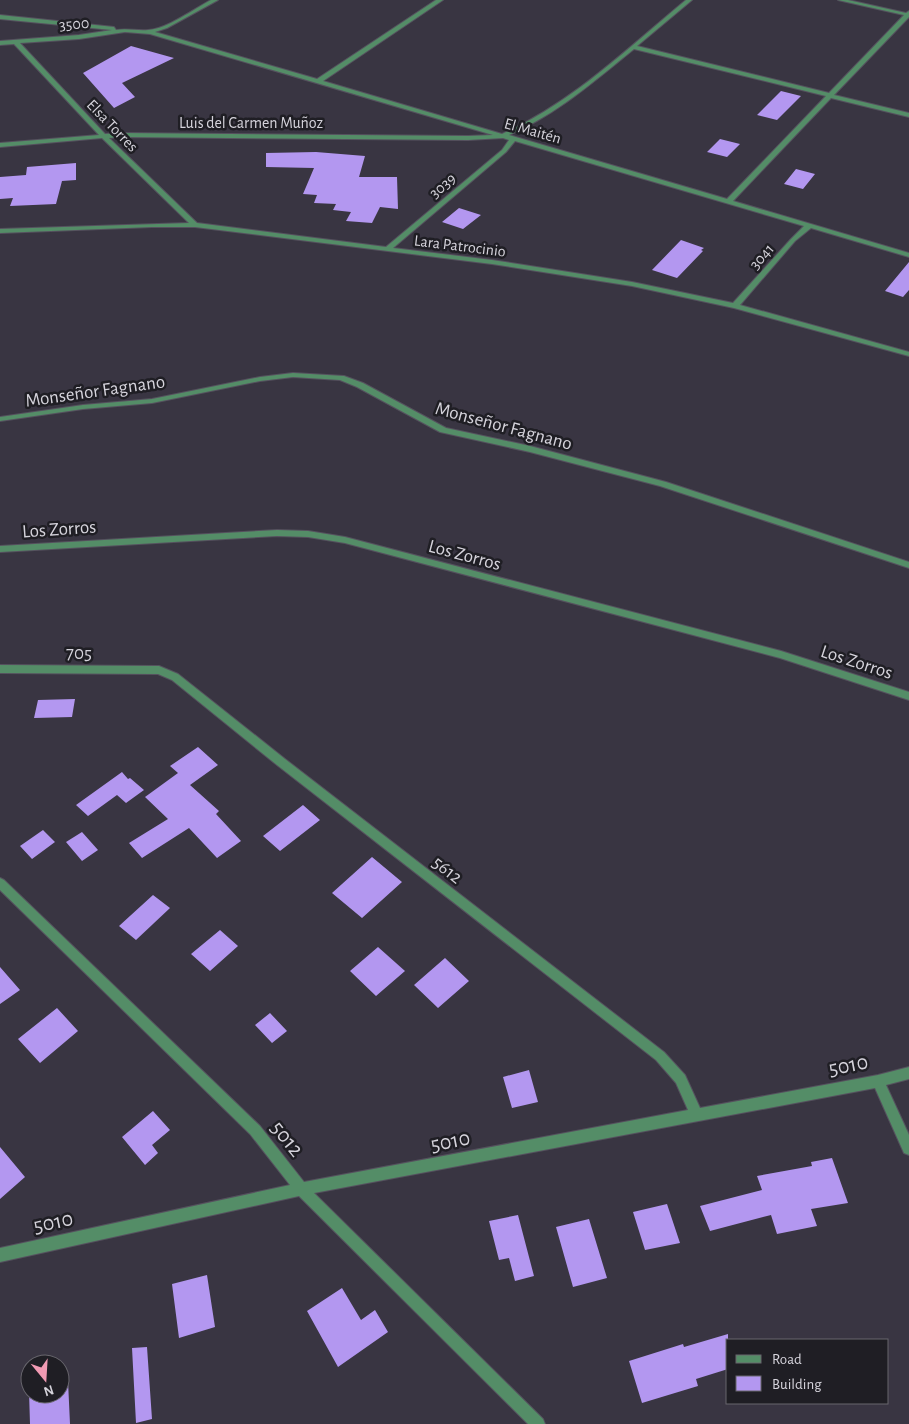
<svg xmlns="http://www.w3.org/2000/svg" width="909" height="1424" font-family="'Alegreya Sans',sans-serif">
<rect width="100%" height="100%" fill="#393542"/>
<path fill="#b397f0" d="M131 46 174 58 122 83 135 97 114 108 83 73Z
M781 91 801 96 777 120 757 115Z
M720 139 740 144 727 157 707 152Z
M316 152 365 156 359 177H397L398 209 380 207 372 223 346 221 351 212 333 210 336 204 314 203 317 195 303 194 314 168 266 167V153Z
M76 163V180L62 181 56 204 10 206 13 198 0 199V177L26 175 27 167Z
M796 169 815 174 803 189 784 184Z
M459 208 481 215 463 229 442 222Z
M681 240 704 248 701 250 703 251 677 278 652 270Z
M909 262V290L903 297 885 291Z
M75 699 72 717 34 718 38 700Z
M198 747 218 765 190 785 219 811 216 814 241 841 217 858 189 828 142 858 129 843 168 819 145 797 178 773 170 766Z
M122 772 128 779 130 778 144 790 126 803 117 795 88 816 76 805Z
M303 805 320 820 280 851 263 836Z
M43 830 55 842 32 859 20 846Z
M82 832 98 850 82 861 66 842Z
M372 857 402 882 362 918 332 893Z
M153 895 170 908 136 940 119 926Z
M220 930 238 946 210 971 191 954Z
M378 947 405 971 376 996 350 971Z
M445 958 469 981 438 1008 414 985Z
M0 967 20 990 0 1004Z
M57 1008 78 1031 40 1063 18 1039Z
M270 1013 287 1031 272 1043 255 1025Z
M529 1070 538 1102 512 1108 503 1077Z
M153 1111 170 1130 152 1145 158 1153 145 1165 122 1137Z
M0 1147 25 1177 0 1199Z
M832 1158 848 1203 811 1209 817 1226 777 1234 771 1215 710 1231 700 1206 762 1190 757 1176 812 1166 811 1162Z
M667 1204 680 1243 645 1250 633 1212Z
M518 1215 534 1276 515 1281 509 1258 499 1260 489 1221Z
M589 1219 607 1278 573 1287 556 1227Z
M207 1275 215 1327 179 1338 172 1284Z
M342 1288 361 1320 375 1310 388 1332 338 1367 307 1311Z
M728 1334V1369L696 1379 698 1386 642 1403 629 1361 683 1344 684 1347Z
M147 1347 152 1419 136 1423 132 1348Z
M68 1381 70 1424H30L29 1391 30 1394H60V1383Z"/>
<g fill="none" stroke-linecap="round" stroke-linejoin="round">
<g stroke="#55515e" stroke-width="2">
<path id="minor" d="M211 0H218L167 28 155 32 317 79 436 0H443L323 81 502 134C572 103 628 48 686 0H692L637 46 829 93 904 15 838 0H848L906 13 909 11V17L834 95 909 113V117L831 98 733 201 909 253V257L811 228 795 241 740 305 909 352V356L734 308 632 286 492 264 195 227H152L0 233V229L189 223 102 138 0 147V143L99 135 14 44 0 45V41L79 35 112 30 0 19V15L114 27 116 30C127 28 137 31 148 30 167 29 194 9 211 0ZM125 32 150 34 493 135 468 136 121 133 105 134 20 43 79 39ZM634 49 826 96 727 199 509 135C557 114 593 82 634 49ZM121 137 468 140 503 138 509 140 502 150 386 247 197 223 109 138ZM515 141 804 226 791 239 733 303 632 282 492 260 393 248 506 152Z
M293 373 344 376 363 383 446 428 530 446 666 482 909 562V568L660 486 530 452 440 432 357 387 340 380 293 377 260 381 152 403 83 409 0 421V417L83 405 152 399 260 377Z
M277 530 308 531 345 537 781 651 909 692V700L780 658 345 543 308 537 277 536 0 552V546Z
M0 665 159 666 178 674 285 759 664 1052 685 1075 700 1108 878 1075 909 1067V1079L886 1085 909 1135V1155L904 1153 875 1088 314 1193 543 1419 545 1424H528L299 1196 0 1262V1248L290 1185 250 1134 0 890V878L4 880 260 1126 304 1182 688 1110 676 1083 656 1060 277 765 172 680 158 674 0 673Z"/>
</g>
<use href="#minor" fill="#548d67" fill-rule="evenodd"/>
</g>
<g text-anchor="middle" stroke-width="5" stroke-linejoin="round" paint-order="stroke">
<g font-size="16" fill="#d5d3db" stroke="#1f1e24">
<text transform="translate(74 23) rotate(-5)" y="6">3500</text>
<text x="251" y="128">Luis del Carmen Muñoz</text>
<text transform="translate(113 125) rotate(46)" y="6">Elsa Torres</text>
<text transform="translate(533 130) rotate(16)" y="6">El Maitén</text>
<text transform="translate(442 185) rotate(-40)" y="6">3039</text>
<text transform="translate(460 245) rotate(7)" y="6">Lara Patrocinio</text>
<text transform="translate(761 256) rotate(-49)" y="6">3041</text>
</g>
<g font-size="19" fill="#d5d3db" stroke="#1f1e24">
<text transform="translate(95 390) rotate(-8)" y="7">Monseñor Fagnano</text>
<text transform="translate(504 425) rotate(15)" y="7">Monseñor Fagnano</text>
<text transform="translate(59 528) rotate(-4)" y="7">Los Zorros</text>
<text transform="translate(465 554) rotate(15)" y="7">Los Zorros</text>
<text x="79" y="659">705</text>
<text transform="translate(857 661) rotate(18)" y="7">Los Zorros</text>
<text transform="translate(448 869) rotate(38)" y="7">5612</text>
</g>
<g font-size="22" fill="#d5d3db" stroke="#1f1e24">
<text transform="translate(848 1064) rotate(-11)" y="8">5010</text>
<text transform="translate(288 1138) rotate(51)" y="8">5012</text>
<text transform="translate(450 1140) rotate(-11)" y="8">5010</text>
<text transform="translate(53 1221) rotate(-12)" y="8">5010</text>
</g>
</g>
<rect x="726" y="1339" width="162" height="65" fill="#1f1e24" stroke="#68666d"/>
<rect x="736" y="1355" width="25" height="8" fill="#548d67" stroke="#68666d"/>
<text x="772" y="1364" font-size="15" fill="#d5d3db">Road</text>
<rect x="736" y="1376" width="25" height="15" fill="#b397f0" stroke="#68666d"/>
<text x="772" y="1389" font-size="15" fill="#d5d3db">Building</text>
<g transform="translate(45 1379) rotate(162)"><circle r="24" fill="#1f1e24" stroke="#68666d"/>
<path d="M0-4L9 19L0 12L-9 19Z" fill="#f19ab3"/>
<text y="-8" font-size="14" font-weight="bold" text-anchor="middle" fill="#d5d3db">N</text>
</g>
</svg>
